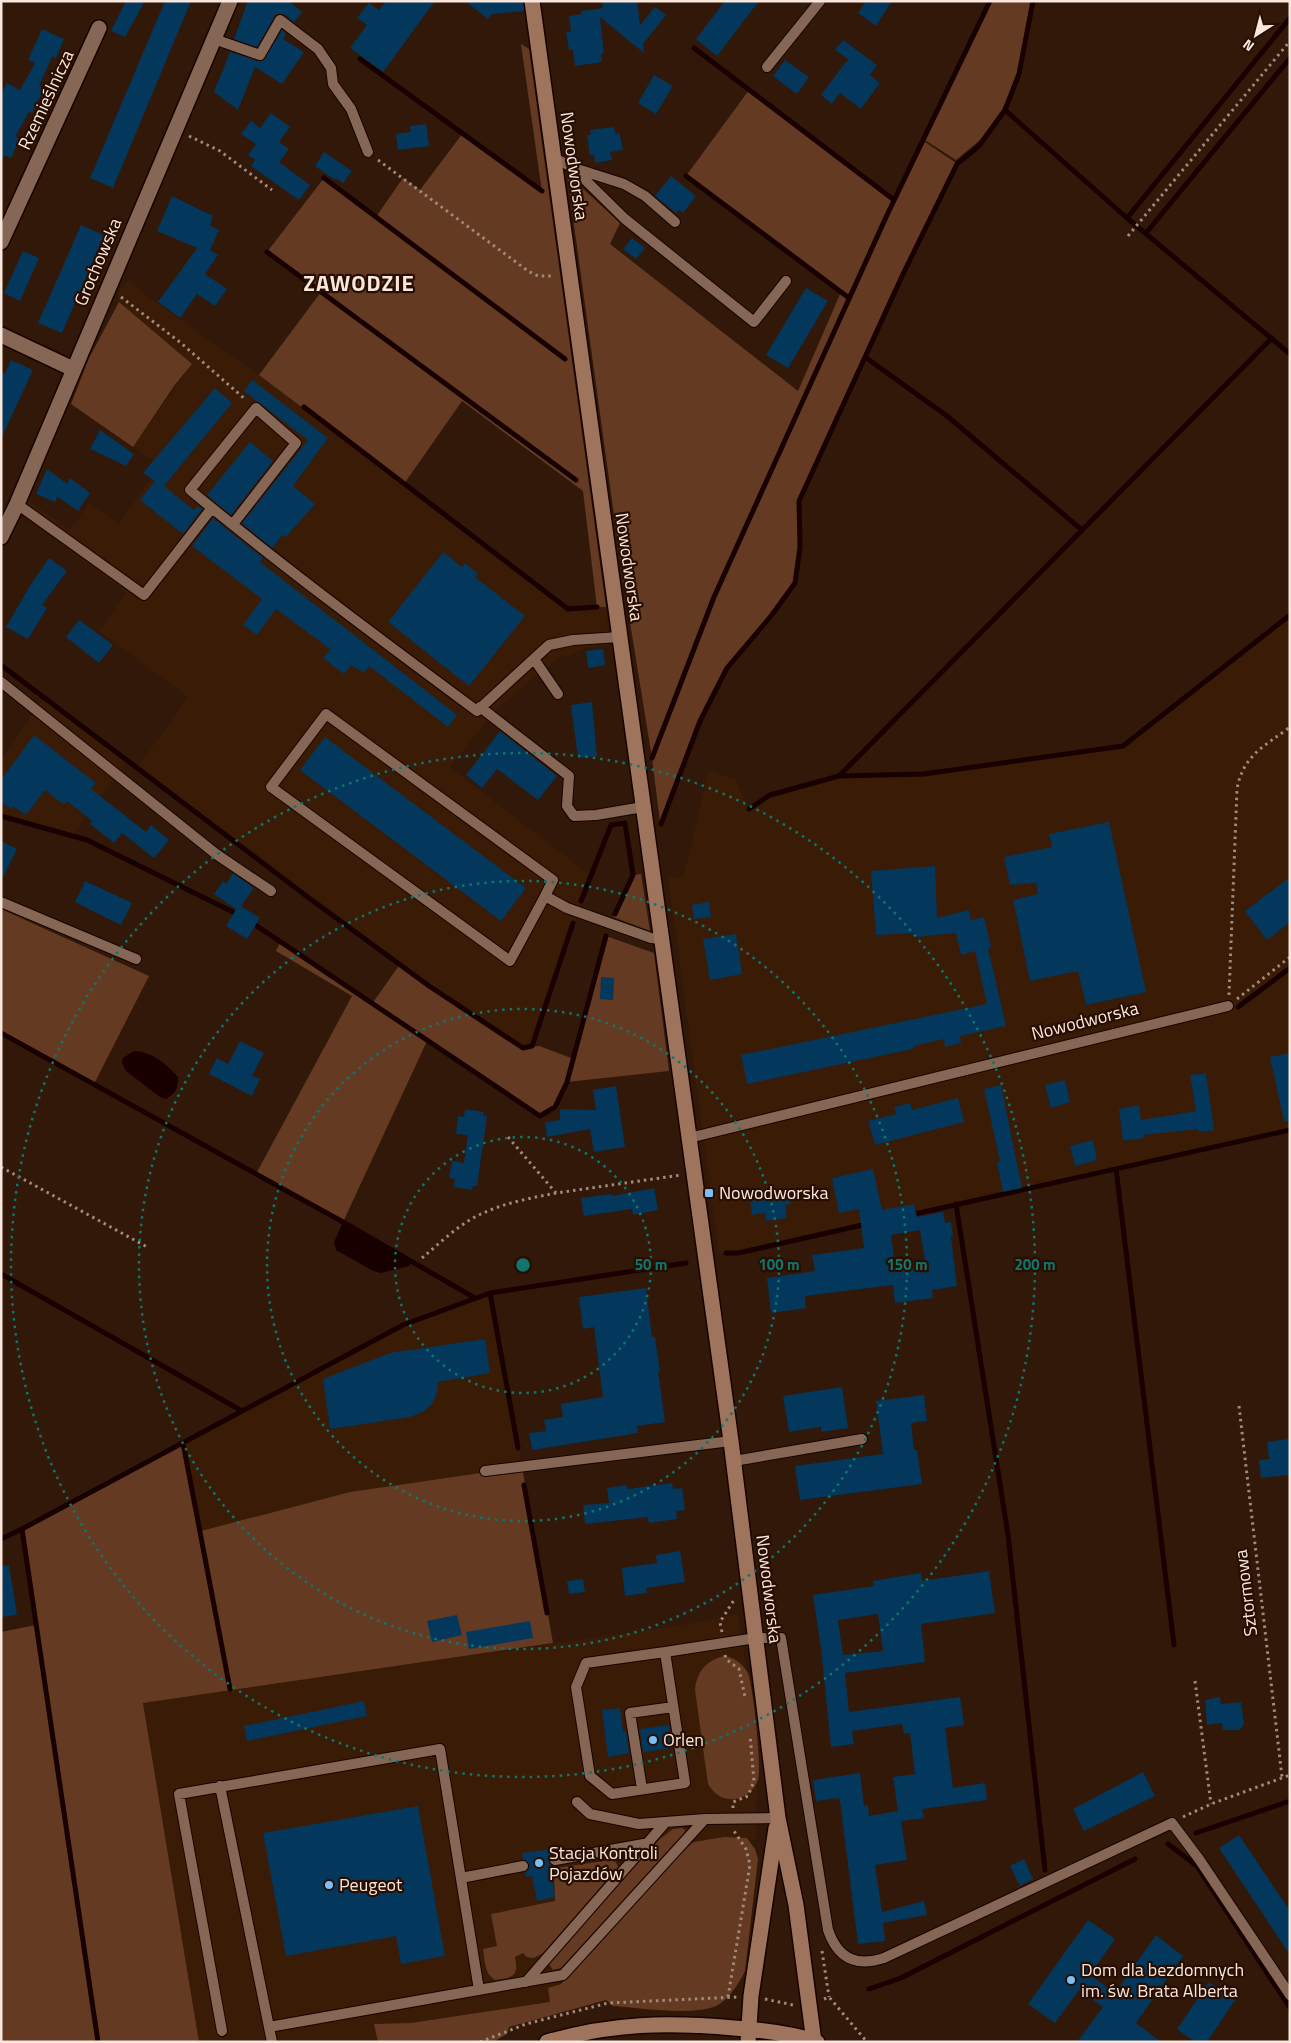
<svg xmlns="http://www.w3.org/2000/svg" width="1291" height="2043" font-family="'Titillium Web',sans-serif">
<rect width="100%" height="100%" fill="#311808"/>
<path fill="#3a1b06" d="M128 279 146 295 304 407 568 609 606 607 610 645 585 648 565 658 562 655 498 708 450 767 591 876 532 1046 523 1048 429 986 309 898 137 768 188 697 99 631 126 592 24 517 29 501 70 530 89 503 119 523 160 466 133 447 192 364 119 302 117 294Z
M1290 618V1130L738 1253H719L668 877 683 878 709 770 736 780 749 811 771 796 837 778 922 776 1123 748Z
M44 697 127 761 72 836 1 816V760Z
M490 1293 522 1467 350 1492 200 1532 183 1443 403 1325Z
M738 1614 758 1747 756 1839 724 1837 694 1842 561 1984 548 1988 550 2002 411 2023 375 2024 378 2042H199L143 1703 682 1625Z"/>
<path fill="#643b22" d="M992 1H1031L1018 74 1002 110 980 140 956 160 925 140Z
M521 44 529 49 606 607H597L583 491 462 401 404 484 259 375 321 292 267 252 324 178 376 217 403 178 420 190 463 133 542 192Z
M749 90 894 200 925 142 956 163 891 294 798 501V549L794 583 768 617 725 669 698 722 660 822 652 758 622 573 567 174 620 223 610 244 798 391 841 292 686 176Z
M119 302 192 364 174 386 133 447 71 404 89 358Z
M641 874 650 931 613 917 633 875Z
M1 909 149 976 94 1084 1 1033Z
M606 936 654 953 669 1071 567 1082 555 1107 540 1116 427 1041 343 1222 256 1174 352 996 276 951 280 943 372 1004 400 964 523 1048 539 1046 574 1059Z
M183 1443 201 1531 350 1492 522 1467 553 1643 143 1703 199 2042H1V1632L36 1625 22 1529Z
M724 1656C734 1657 743 1664 748 1673 753 1685 762 1768 758 1780 748 1804 720 1806 708 1784L695 1690C697 1671 706 1661 724 1656Z
M682 1828 685 1830 684 1833 561 1968 553 1970 549 1964 550 1960 660 1839 673 1829Z
M724 1837 747 1838 755 1849 758 1859 745 1971C740 1982 728 2001 716 2006 693 2016 639 2008 613 2006L606 2000 509 2027 507 2034 493 2042H378L374 2024 411 2023 550 2002 548 1988 561 1984 683 1850 694 1842Z
M611 1860 616 1862 618 1867 543 1953 534 1958 527 1957 523 1953 515 1957C519 1978 512 1977 495 1980 484 1973 485 1960 483 1949L497 1946 491 1914 555 1901 554 1876 558 1875 556 1868Z"/>
<path fill="#180000" d="M134 1051C153 1052 166 1064 178 1077 179 1088 175 1094 166 1099L160 1097 126 1071 122 1063 123 1058Z
M343 1222 412 1262 409 1266 381 1273 373 1271 336 1250 334 1242Z"/>
<g fill="none" stroke-linecap="round" stroke-linejoin="round">
<path stroke="#180000" stroke-width="5" d="M1033 1 1019 74 1005 110 1127 218 1290 354
M694 48 894 200
M360 59 542 191
M686 176 849 298
M324 178 565 359
M1127 218 1290 18
M1146 233 1290 58
M267 252 576 480
M865 357 947 416 1082 530
M304 407 568 609 597 607
M1 665 309 898 429 986 523 1048 532 1046 573 923
M652 758 714 597 887 215 990 1
M839 776 1272 338
M749 809 770 795 839 776 924 774 1123 746 1290 615
M1 816 87 840 239 915
M661 824 700 721 727 668 771 616 795 583 800 547 799 501 904 272 957 164 979 146 1005 110
M581 901 611 825 625 823 633 875 615 914
M251 922 540 1116 555 1107 567 1082 606 936
M1238 1007 1290 968
M1 1033 343 1222 475 1298
M1116 1169 1174 1645
M956 1204 1008 1535 1045 1870
M910 1215 1290 1130
M726 1253H738L867 1224
M1 1274 242 1411
M490 1293 518 1448
M183 1443 230 1689
M524 1485 547 1613
M22 1529 403 1325 490 1293 686 1263
M1 1539 22 1529 98 2042
M1196 1833 1290 1801
M1168 1844 1197 1866 1290 2008
M869 1989 901 1978 1135 1859"/>
</g>
<path fill="#03375c" fill-rule="evenodd" d="M126 1H145L125 37 111 31Z
M165 1H191L113 188 90 178Z
M248 1H289L302 12 294 22 284 14H276L257 47 234 39Z
M386 1H435L383 72 350 48 367 25 357 18 364 9 369 3 379 10Z
M465 1H523L524 11 492 14 488 19Z
M602 1H637L640 25 655 7 666 15 643 44 644 53 600 17 604 53 601 54 602 62 575 66 573 50H569L566 32H571L569 16 582 14 581 11 603 8Z
M725 1H759L717 56 696 39Z
M866 1H892L876 26 858 13Z
M42 29 64 39 56 58 52 57 39 86 44 89 32 113 29 112 15 137 20 139 11 158 5 155 1 163V93L7 83 20 90 35 63 28 60Z
M282 30 286 34 283 39 304 52 282 84 255 67 238 110 214 92 230 52 258 61H263Z
M843 40 877 65 870 75 880 83 861 109 840 93 832 104 821 95 848 59 835 50Z
M785 60 809 77 797 94 773 76Z
M654 75 673 86 656 114 638 103Z
M271 113 290 127 279 142 289 149 279 162 310 185 299 200 251 166 255 160 248 155 256 144 241 134 251 121 260 128Z
M426 124 429 146 398 150 396 134 411 132 410 126Z
M614 127 615 134 619 133 620 135 623 150 610 152 612 160 595 163 594 155H590L587 135H591L590 130Z
M324 152 352 171 343 183 336 178 335 180 315 166Z
M671 176 696 196 683 213 679 210 676 213 655 196Z
M172 196 213 216 210 225 219 230 210 250 218 255 205 274 227 289 215 306 197 294 180 318 158 302 197 248 157 231Z
M81 225 104 235 62 333 38 323Z
M632 238 645 248 636 259 623 249Z
M23 251 39 258 20 301 4 293Z
M806 288 828 301 788 368 766 355Z
M11 360 33 370 1 439V372L5 373Z
M252 380 328 438 293 486 315 504 286 537 283 535 272 548 242 523 308 440 244 391Z
M215 388 232 403 164 486 194 510 198 506 202 509 183 534 140 500 155 481 143 473Z
M100 430 134 454 126 466 90 449Z
M250 442 273 461 231 515 207 495Z
M47 469 67 484 70 478 90 493 78 511 58 497 55 502 36 494Z
M213 518 263 558 260 562 457 715 448 727 369 666 364 673 351 665 344 674 323 658 330 649 276 609 257 635 243 625 262 599 192 546Z
M443 552 462 567 465 563 478 574 475 577 525 616 469 686 388 622Z
M49 558 67 571 42 605 47 608 28 639 6 627 31 584Z
M79 620 113 645 99 663 66 637Z
M603 649 605 665 588 668 586 651Z
M592 702 597 756 578 758 571 705Z
M500 731 557 776 538 800 497 769 482 788 466 775Z
M34 735 96 783 91 789 146 832 151 825 169 840 154 858 122 833 114 843 90 824 92 821 67 801 64 805 45 790 26 815 13 806 11 809 1 802V780Z
M325 737 526 888 501 921 300 770Z
M1109 822 1146 992 1086 1005 1078 971 1030 981 1013 900 1038 894 1036 883 1010 885 1004 857 1052 847 1049 834Z
M1 841 17 849 1 881Z
M935 866 937 918 969 910 971 920 984 917 991 947 988 948 1006 1026 960 1036 961 1043 945 1047 944 1039 913 1046V1049L747 1084 741 1055 987 1004 975 951 961 955 956 933 916 937V933L876 935 871 871Z
M233 873 254 888 241 906 260 918 247 939 226 926 236 909 214 894 223 881 226 884Z
M1290 877V922L1267 940 1245 911Z
M85 881 132 903 121 925 75 902Z
M709 902 711 917 694 919 692 905Z
M736 934 742 974 710 980 703 939Z
M601 977 614 978 613 1000 600 999Z
M240 1041 264 1053 252 1076 260 1079 252 1096 209 1074 217 1058 228 1064Z
M1290 1053V1121H1284L1270 1057Z
M1206 1073 1214 1130 1199 1132 1198 1129 1143 1135 1144 1138 1123 1141 1119 1109 1139 1105 1141 1120 1196 1111 1190 1075Z
M1065 1080 1070 1102 1051 1108 1045 1085Z
M1001 1085 1022 1188 1003 1192 997 1162 1000 1161 984 1089Z
M616 1086 625 1147 594 1152 590 1129 547 1137 545 1122 560 1120V1109L596 1110 593 1090Z
M958 1098 964 1122 875 1145 868 1121 896 1114 894 1107 910 1103 912 1110Z
M465 1109 484 1112 483 1116H487L477 1186H473L472 1190 454 1187 455 1179 449 1178 452 1161 464 1163 468 1135 456 1134 458 1116 464 1117Z
M1093 1140 1097 1160 1075 1166 1070 1146Z
M873 1169 882 1210 914 1204 917 1217 943 1212 945 1223 951 1222 953 1236 951 1237 957 1286 932 1290 933 1298 895 1303 893 1285 805 1296 806 1308 771 1313 767 1278 815 1271 812 1255 864 1248 859 1209 839 1213 832 1178ZM920 1230 925 1260 895 1264 891 1235Z
M654 1188 658 1210 633 1215 632 1209 584 1216 581 1198 612 1194V1196Z
M763 1188 764 1193 789 1190 791 1204 785 1205 787 1218 766 1221 765 1213 752 1215 749 1190Z
M646 1288 652 1337H655L660 1371H658L665 1422 637 1426 638 1433 532 1450 529 1433 546 1431 544 1420 563 1417 561 1404 603 1397 594 1327 583 1329 579 1297Z
M485 1339 490 1373 438 1382 437 1393 432 1404 423 1412 410 1417 330 1429 323 1379 390 1353Z
M842 1387 848 1428 821 1432V1427L789 1432 783 1396Z
M924 1395 927 1421 911 1423 914 1450H917L922 1484 800 1500 795 1466 883 1454 876 1401Z
M1289 1439 1290 1475 1261 1478 1259 1460 1269 1459 1267 1442Z
M672 1483 673 1489 682 1488 685 1510 676 1511 677 1519 649 1523 648 1517 585 1524 583 1505 609 1503 607 1488 627 1485V1489Z
M680 1551 685 1582 646 1588 647 1593 625 1596 622 1568 657 1563 656 1555Z
M9 1565 17 1615 1 1617V1566Z
M989 1571 995 1613 921 1624 925 1662 845 1673 849 1712 960 1697 964 1725 945 1728 953 1788 985 1783 987 1800 922 1809 924 1818 901 1821 907 1860 875 1865 882 1912 924 1901 927 1915 883 1923 885 1941 858 1944 840 1801 839 1798 816 1801 813 1780 860 1773 864 1806 868 1805 869 1816 898 1811 893 1777 915 1774 910 1733 904 1734 902 1724 852 1731 854 1744 831 1747 821 1648 813 1595 874 1586 873 1581 921 1573 922 1581ZM878 1614 883 1651 843 1655 838 1620Z
M583 1579 585 1592 569 1594 567 1581Z
M457 1615 462 1635 432 1642 427 1621Z
M530 1621 533 1638 469 1649 466 1632Z
M1220 1697 1221 1704 1241 1702 1244 1724 1240 1730H1223L1222 1723 1207 1725 1205 1700Z
M364 1701 367 1716 247 1741 244 1726Z
M620 1708 623 1732 626 1731 629 1753 608 1757 602 1710Z
M669 1725 673 1748 643 1752 640 1729Z
M1143 1772 1155 1796 1084 1831 1073 1809Z
M418 1806 445 1956 401 1964 396 1936 286 1956 263 1833Z
M1239 1835 1290 1911V1955L1219 1848Z
M552 1849 553 1853 549 1857 548 1861 550 1865 555 1867 556 1872 551 1873 555 1897 537 1901 532 1876 526 1877 525 1873 529 1869 530 1864 523 1859 522 1853Z
M1024 1859 1033 1879 1020 1886 1010 1866Z
M1088 1920 1115 1939 1090 1975 1115 1993 1156 1935 1183 1956 1136 2023 1161 2042H1077L1103 2007 1079 1990 1055 2023 1028 2004Z
M1209 1982 1235 2000 1207 2042H1195L1177 2029Z"/>
<g fill="none" stroke-linecap="round" stroke-linejoin="round">
<g stroke="#180300" stroke-width="12">
<path id="lane" d="M214 39 260 55 280 20 318 49 331 68 333 84 351 109 368 152
M767 67 820 1
M554 158 572 167 625 219 754 322 786 281
M574 168 624 184 645 196 675 222
M17 504 144 595 212 508
M233 524 296 443 256 408 190 490C283 567 380 639 477 711L549 645 573 640 620 637
M534 659 558 694
M1 682 216 854 271 891
M480 707 569 776 567 806 574 816 596 815 643 807
M545 896 510 961 271 787 326 714 553 880 545 896 567 908 651 938 661 939
M1 902 136 959
M689 1138 1228 1006
M734 1461 862 1439
M485 1471 731 1441
M665 1652 586 1663 576 1687 590 1776 612 1794 685 1783 665 1652 756 1638H781L828 1930C838 1959 856 1967 884 1958L1172 1823 1199 1859 1290 1995
M220 1786 272 2042
M642 1789 630 1713 673 1707
M577 1802 590 1814 639 1824 705 1819 778 1818
M555 1860 649 1843
M461 1878 523 1866
M526 1982 665 1823
M269 2027 563 1975 705 1819
M222 2031 179 1794 440 1749 479 1990"/>
</g>
<g stroke="#180300" stroke-width="18">
<path id="street" d="M1 242 99 28
M1 335 73 369
M1 537 17 504 230 1"/>
</g>
<g stroke="#180300" stroke-width="18">
<path id="secondary" d="M532 1 731 1441 778 1818 796 1905 814 2042
M547 2042C612 2023 668 2022 734 2028 762 2030 791 2033 817 2042
M748 2042 751 1996 776 1828"/>
</g>
<path stroke="#9f8a7d" stroke-width="3" stroke-dasharray="2.5 4" stroke-linecap="butt" d="M189 136 220 151 272 190
M378 160 528 271 538 276H554
M1128 236 1290 41
M121 297 181 343 246 400
M1229 995 1237 789C1243 755 1265 746 1290 727
M1237 999 1290 957
M508 1137 556 1193 681 1175
M1 1167 149 1248
M422 1258C440 1243 459 1224 481 1214 504 1203 531 1198 556 1193
M1239 1406 1282 1777
M722 1632 720 1622 734 1600
M725 1655 726 1659 739 1669 745 1697
M1195 1681 1211 1804
M733 1808V1802L748 1796 754 1781 750 1735
M1183 1817 1211 1804 1290 1775
M822 1951 829 1997
M728 1997 750 1865 746 1849 734 1831
M765 1999 793 2005
M824 1999 829 1997 867 2042
M480 2042 526 2024 608 2003 737 1997"/>
<use href="#lane" stroke="#866755" stroke-width="10"/>
<use href="#street" stroke="#866755" stroke-width="15"/>
<use href="#secondary" stroke="#9f745c" stroke-width="15"/>
</g>
<g fill="none" stroke="#0f766e" stroke-width="2.5" stroke-dasharray="2.5 5">
<circle cx="523" cy="1265" r="128"/>
<circle cx="523" cy="1265" r="256"/>
<circle cx="523" cy="1265" r="384"/>
<circle cx="523" cy="1265" r="512"/>
</g>
<g fill="#7cbef9" stroke="#270e01" stroke-width="2">
<rect x="704" y="1188" width="10" height="10" rx="2.5"/>
<circle cx="653" cy="1740" r="5"/>
<circle cx="539" cy="1863" r="5"/>
<circle cx="329" cy="1885" r="5"/>
<circle cx="1071" cy="1980" r="5"/>
</g>
<g text-anchor="middle" stroke-width="4.5" stroke-linejoin="round" paint-order="stroke">
<g font-size="18" fill="#f9e7dd" stroke="#270e01">
<text transform="translate(46 100) rotate(-65)" y="6">Rzemieślnicza</text>
<text transform="translate(574 166) rotate(82)" y="6">Nowodworska</text>
<text transform="translate(98 262) rotate(-67)" y="6">Grochowska</text>
<text transform="translate(629 567) rotate(82)" y="6">Nowodworska</text>
<text transform="translate(1085 1021) rotate(-14)" y="6">Nowodworska</text>
<text transform="translate(769 1589) rotate(83)" y="6">Nowodworska</text>
<text transform="translate(1246 1593) rotate(-97)" y="6">Sztormowa</text>
</g>
<g font-size="18" fill="#f9e7dd" stroke="#270e01" text-anchor="start">
<text x="719" y="1199">Nowodworska</text>
<text x="663" y="1746">Orlen</text>
<text x="549" y="1859">Stacja Kontroli<tspan x="549" dy="21">Pojazdów</tspan></text>
<text x="339" y="1891">Peugeot</text>
<text x="1081" y="1976">Dom dla bezdomnych<tspan x="1081" dy="21">im. św. Brata Alberta</tspan></text>
</g>
<g font-size="22" font-weight="bold" letter-spacing="1" fill="#f9e7dd" stroke="#270e01">
<text x="359" y="291">ZAWODZIE</text>
</g>
</g>
<circle cx="523" cy="1265" r="8" fill="#0f766e" stroke="#270e01" stroke-width="2.5"/>
<g font-size="15" text-anchor="middle" font-weight="bold" fill="#0f766e" stroke="#270e01" stroke-width="4.5" stroke-linejoin="round" paint-order="stroke">
<text x="651" y="1270">50 m</text>
<text x="779" y="1270">100 m</text>
<text x="907" y="1270">150 m</text>
<text x="1035" y="1270">200 m</text>
</g>
<rect width="1291" height="2043" fill="none" stroke="#f9e7dd" stroke-width="5"/>
<g transform="translate(1256 35) rotate(216)" stroke="#270e01" stroke-width="4" paint-order="stroke">
<path d="M0-4L9 19L0 12L-9 19Z" fill="#f9e7dd"/>
<text y="-8" font-size="14" font-weight="bold" text-anchor="middle" fill="#f9e7dd">N</text>
</g>
</svg>
